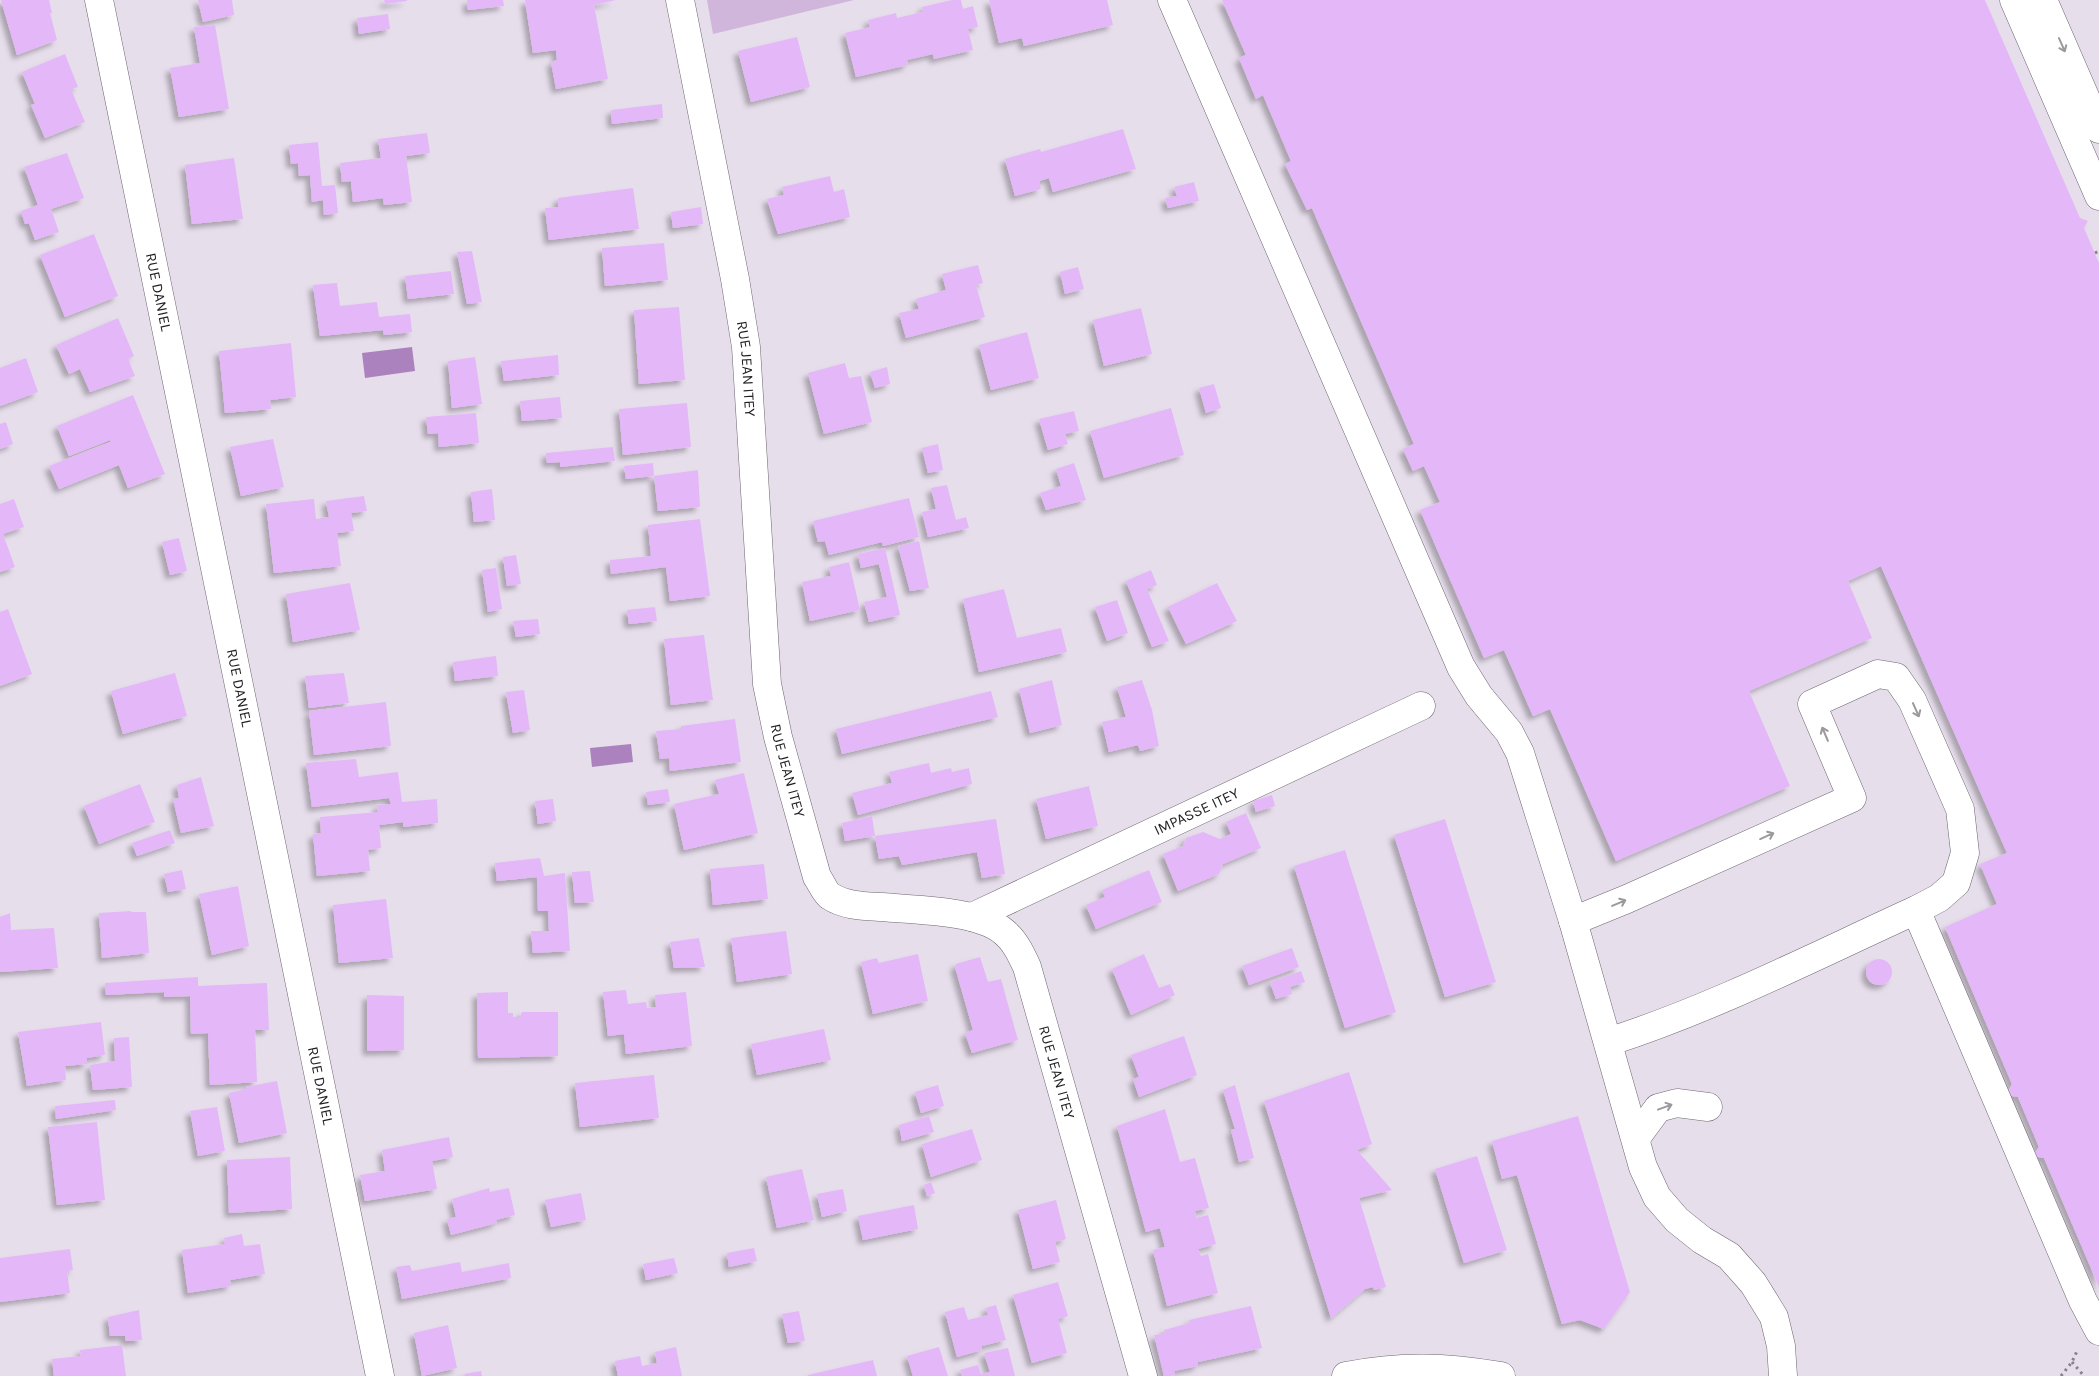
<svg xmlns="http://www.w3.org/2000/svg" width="2099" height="1376" font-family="Karla,sans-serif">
<defs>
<filter id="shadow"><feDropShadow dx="-4.5" dy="4.5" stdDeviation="2.5" flood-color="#0004"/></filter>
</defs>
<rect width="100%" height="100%" fill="#e7deec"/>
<path fill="#d1b6dc" d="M707 0H854L713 34Z"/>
<path fill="#ac82be" d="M412 347 415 371 365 378 362 353Z
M631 744 633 762 592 767 590 748Z"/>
<path fill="#e4b8f8" filter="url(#shadow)" d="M1 0H49L52 13H50L57 40 17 55Z
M198 0H232L234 15 203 22Z
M384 0H407V1L385 4Z
M467 0H503L504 6 468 10Z
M525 0H616L594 5 608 79 556 89 551 62 557 60 556 50 533 53Z
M952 0H961L963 9 973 6 978 27 968 29 973 50 934 59 933 54 907 60 908 65 856 77 845 33 870 27 868 20 896 13 897 18 923 12 922 7Z
M989 0H1107L1113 25 1024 46 1022 38 999 43Z
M1222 0H1985L2080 218 2088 221 2084 228 2099 263V1287L2044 1158 2033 1156 2039 1147 2018 1097 2006 1095 2012 1084 1945 927 1997 904 1980 864 2007 853 1881 566 1848 581 1872 638 1749 691 1790 786 1616 861 1550 709 1533 716 1504 650 1484 658 1420 510 1440 502 1424 466 1413 471 1403 449 1414 444 1312 208 1307 210 1285 164 1291 161 1263 95 1256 99 1239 58 1246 55Z
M388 14 390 29 359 34 357 18Z
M215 25 229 109 179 117 170 68 200 63 194 27Z
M797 37 810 87 751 102 738 51Z
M65 54 78 87 71 89 85 122 45 138 31 105 35 104 22 72Z
M662 104 663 118 612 124 611 110Z
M1123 129 1136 169 1053 192 1049 178 1039 181 1041 189 1015 196 1005 159 1040 149 1041 152Z
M427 133 430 153 406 156 412 202 384 205 383 198 353 202 351 181 342 182 340 163 381 158 378 139Z
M318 142 322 186 335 185 338 213 324 215 323 200 312 202 310 175 299 176 298 163 291 164 289 145Z
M67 153 84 198 51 209 59 232 35 240 29 223 25 224 21 211 38 205 24 167Z
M234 158 243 219 192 224 185 165Z
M830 176 834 192 844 189 850 217 778 234 767 199 784 195 782 187Z
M1194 182 1199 201 1168 208 1165 198 1177 196 1174 187Z
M633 188 639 229 549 240 545 208 558 207V198Z
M701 207 703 224 673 228 671 212Z
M94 234 118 296 65 317 40 255Z
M664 243 668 280 605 286 602 248Z
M472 251 482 302 467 304 457 252Z
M978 265 983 283 976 285 985 317 906 338 899 313 919 309 916 299 946 290 942 274Z
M1078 267 1084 289 1065 294 1060 272Z
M451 271 454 294 408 299 405 276Z
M337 283 340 306 377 302 379 317 410 314 412 332 384 335 383 330 320 336 313 285Z
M679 307 685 380 639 384 634 310Z
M1141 308 1152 354 1104 366 1093 320Z
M118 318 134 356 128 359 135 376 90 392 80 369 69 374 56 345Z
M1027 332 1039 378 991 390 979 345Z
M291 343 296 397 270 400 271 409 225 413 219 351Z
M558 355 559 375 504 381 501 361Z
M475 357 482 404 452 408 448 361Z
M26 358 38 392 0 406V368Z
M845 363 849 378 861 376 872 422 824 434 808 373Z
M887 367 890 384 875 388 870 372Z
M1214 384 1221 408 1206 413 1199 388Z
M133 395 165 474 128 488 119 465 59 489 49 466 110 442V440L69 456 57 426Z
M560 397 562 418 522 421 520 401Z
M687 403 691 447 623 455 619 409Z
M1171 408 1184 455 1104 478 1090 431Z
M1074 411 1079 431 1065 434 1068 444 1048 450 1039 419Z
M476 413 479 443 439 447 438 433 428 434 426 417Z
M6 422 13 444 0 449V424Z
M273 439 284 487 241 496 230 447Z
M938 444 943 470 928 473 922 448Z
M613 447 615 461 560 467V462L547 463 546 453Z
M653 463 654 476 626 479 624 466Z
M1074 463 1086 500 1046 510 1040 493 1061 486 1056 469Z
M698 470 700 507 658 511 654 476Z
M947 485 956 520 966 517 969 528 928 537 922 512 936 509 931 488Z
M492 489 495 520 474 522 471 492Z
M364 496 367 511 351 513 354 531 337 533 341 566 274 573 266 504 314 499 316 519 329 517 326 501Z
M909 498 919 537 883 546 882 542 829 555 825 541 818 542 813 521Z
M14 499 24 527 3 534 15 567 0 572V504Z
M700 519 710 596 670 601 666 567 611 574 610 560 651 556 648 525Z
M179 538 187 571 170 575 162 542Z
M919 541 929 588 910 591 898 546Z
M885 548 900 615 869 622 864 602 887 597 879 564 861 568 858 554Z
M516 555 521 584 507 586 503 557Z
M849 562 860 610 810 621 802 582 831 576 829 567Z
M496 568 502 609 488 612 482 570Z
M1151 570 1157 585 1147 589 1169 641 1152 647 1126 581Z
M350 583 360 630 293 642 286 594Z
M1217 583 1237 621 1186 644 1168 607Z
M1004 589 1017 638 1061 628 1067 652 979 672 963 599Z
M1117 600 1128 633 1107 641 1095 607Z
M655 607 657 621 629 624 627 610Z
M8 609 32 674 0 686V612Z
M538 619 540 634 516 637 513 621Z
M704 635 713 700 671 705 664 639Z
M496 656 498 676 455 681 453 662Z
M175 673 187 716 123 734 111 691Z
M344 673 349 703 309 708 305 676Z
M1052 680 1062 725 1030 733 1019 689Z
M1142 680 1152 710 1159 746 1140 751 1138 745 1109 752 1102 722 1126 717 1117 687Z
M524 690 530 730 513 733 506 692Z
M991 691 998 717 842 754 836 729Z
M386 702 391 746 314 755 309 711Z
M735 719 741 762 670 771 669 758 660 759 656 731 681 729V726Z
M356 759 359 777 398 772 402 802 437 799 438 823 403 827V822L379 825 381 848 368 850 370 871 317 876 313 834 321 833 320 817 378 812 377 805 391 804 389 798 312 807 306 763Z
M929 763 931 773 951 768 952 772 969 768 972 784 858 815 852 793 892 783 889 772Z
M744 773 758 833 684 850 674 804 719 794 715 780Z
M201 777 214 826 181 833 173 799 179 798 177 785Z
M140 784 155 822 99 844 84 806Z
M1089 786 1098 826 1046 839 1036 799Z
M668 789 670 802 648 805 646 792Z
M1272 795 1275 806 1256 812 1253 801Z
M553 799 556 821 538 824 535 801Z
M1246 813 1261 848 1223 864 1219 874 1178 891 1163 854 1183 846 1186 838 1203 832 1220 839 1231 834 1226 822Z
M872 816 875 836 845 841 842 823Z
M996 819 1005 874 982 878 977 852 902 865 899 856 879 859 875 836Z
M1445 819 1496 982 1445 997 1394 835Z
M170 830 175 843 137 856 132 843Z
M1345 850 1396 1012 1345 1028 1294 866Z
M540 858 544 876 565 873 570 951 533 953 531 931H549L548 911H538L537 877 497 881 495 863Z
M764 864 768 899 713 905 710 869Z
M182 870 186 889 168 892 164 874Z
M1149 870 1162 902 1096 929 1086 905 1105 897 1102 890Z
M590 871 594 902 575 903 572 872Z
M238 886 249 946 212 955 199 894Z
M386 899 393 958 339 963 333 905Z
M131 911V912H146L149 953 102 958 99 913Z
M10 913 11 930 54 928 58 968 0 972V917Z
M786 931 792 974 737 982 731 938Z
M699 938 705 967 674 968 670 942Z
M1292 948 1299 967 1249 985 1242 966Z
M918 954 928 1001 873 1014 861 962 877 958 879 963Z
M1144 954 1159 988 1170 984 1175 995 1131 1015 1112 969Z
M980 957 988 982 1001 979 1018 1040 972 1053 965 1033 973 1030 955 967 956 964Z
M1866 972a13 13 0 1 1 26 0a13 13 0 1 1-26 0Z
M1301 971 1305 982 1290 987 1292 994 1276 999 1270 982Z
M198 977V986L267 983 269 1030H255L257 1082 210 1085 208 1033 191 1034 190 996 164 997V992L106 995 105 983Z
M626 990 628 1004 646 1002 647 1008 656 1007 655 995 686 992 692 1046 626 1054 624 1034 608 1036 603 992Z
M508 992V1013H513V1017H520L522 1012H558V1056L478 1058 477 993Z
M367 995 404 996V1050L367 1051Z
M101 1022 105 1055 87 1058V1064L65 1066 66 1080 27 1086 18 1032Z
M824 1029 831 1060 757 1075 751 1044Z
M1184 1036 1197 1075 1139 1097 1133 1079 1139 1077 1131 1055Z
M129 1037 132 1087 93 1090 90 1065 115 1061 114 1038Z
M1349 1072 1372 1144 1357 1150 1392 1190 1359 1198 1386 1287 1374 1290 1373 1287 1365 1289 1331 1318 1264 1101Z
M654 1075 659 1118 580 1127 575 1083Z
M277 1081 287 1133 239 1143 229 1093 246 1089V1087Z
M938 1085 944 1106 921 1113 915 1092Z
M1235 1085 1254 1158 1239 1162 1231 1130 1235 1129 1223 1090Z
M115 1100 116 1110 56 1119 55 1106Z
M217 1107 225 1151 198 1156 190 1111Z
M1165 1109 1180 1162 1195 1158 1209 1208 1195 1211 1196 1218 1208 1215 1216 1244 1198 1249 1201 1256 1208 1254 1218 1293 1167 1306 1153 1250 1165 1247 1160 1228 1146 1232 1117 1126Z
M929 1116 934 1132 902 1141 899 1125Z
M1578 1116 1630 1292 1604 1329 1580 1320 1562 1324 1517 1175 1502 1179 1492 1141Z
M97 1122 105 1200 57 1205 48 1127Z
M972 1129 982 1160 931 1177 922 1144Z
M449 1137 453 1157 432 1161 437 1189 365 1201 360 1175 385 1171 382 1150Z
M1477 1156 1507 1250 1464 1263 1435 1169Z
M290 1157 292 1209 229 1213 227 1160Z
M802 1169 814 1220 777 1228 766 1177Z
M931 1182 935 1193 927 1196 924 1185Z
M489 1188 490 1192 509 1188 515 1215 496 1220 497 1223 451 1235 447 1219 456 1217 452 1199Z
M843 1189 847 1211 822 1217 817 1194Z
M581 1193 586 1220 551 1227 545 1200Z
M1056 1200 1066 1239 1055 1242 1060 1262 1033 1269 1018 1210Z
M914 1205 918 1229 863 1240 858 1216Z
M242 1234 244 1246 260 1244 265 1274 230 1280 231 1286 188 1293 182 1250 225 1244 224 1238Z
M754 1248 757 1261 729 1267 727 1253Z
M70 1249 73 1270 67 1271 70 1293 0 1302V1258Z
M674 1258 678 1273 646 1280 643 1264Z
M460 1262 462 1272 509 1263 511 1278 402 1299 396 1267 410 1265 412 1271Z
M1058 1282 1068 1316 1058 1319 1067 1353 1032 1363 1013 1295Z
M996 1305 1006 1340 982 1346V1350L957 1357 945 1312 964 1307 968 1320 988 1315 986 1308Z
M1251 1306 1262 1348 1198 1362V1366L1174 1371 1175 1375 1164 1376 1154 1335 1165 1334 1164 1330 1190 1323 1189 1320Z
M139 1310 142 1340 126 1341 125 1336H110L108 1317Z
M799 1311 805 1341 788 1343 782 1314Z
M448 1325 457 1368 422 1376 414 1333Z
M122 1345 126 1376H54L52 1359 81 1356 80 1350Z
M676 1347 682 1376H618L615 1361 640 1356 642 1366 657 1363 655 1352Z
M939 1347 948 1376H913L907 1356Z
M1008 1348 1015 1376H962L960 1370 978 1365 981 1374 990 1372 984 1353Z
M873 1360 877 1376H808V1375Z
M481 1371 482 1376H465L464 1374Z"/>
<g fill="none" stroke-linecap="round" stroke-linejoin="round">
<g stroke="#6e6672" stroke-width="29">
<g id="minor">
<path id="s1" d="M99 0 380 1376"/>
<path id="s2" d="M680 0 735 279 746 347 767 684 778 737 817 877C821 882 825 893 830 896 845 906 865 906 882 907 914 910 979 910 1004 932 1015 941 1021 954 1027 967L1143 1376"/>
<path d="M1172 0 1461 667 1479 696 1509 732 1520 753 1573 921 1643 1167 1657 1197 1677 1220 1702 1240 1729 1256 1753 1283 1774 1317 1781 1346 1783 1376"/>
<path d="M2014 0 2099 196"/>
<path d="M2043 0 2099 129"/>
<path d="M1916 910 2083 1301 2099 1331"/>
<path id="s3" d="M972 917 1421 706"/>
<path d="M1573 921 1627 899 1852 798 1812 704 1878 674 1896 677 1912 700 1960 809 1965 853 1956 883 1939 898 1916 910C1815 956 1714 1008 1608 1042"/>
<path d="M1636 1138 1658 1108 1677 1103 1708 1107"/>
<path d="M1346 1376C1403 1365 1445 1367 1501 1376"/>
</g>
</g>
<path stroke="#87818a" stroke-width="3" stroke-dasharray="2.5 4" stroke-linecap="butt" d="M2095 253 2099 251
M2072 1362 2084 1376
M2061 1376 2072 1362 2077 1351"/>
<use href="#minor" stroke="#fff" stroke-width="28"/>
</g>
<defs><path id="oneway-shaft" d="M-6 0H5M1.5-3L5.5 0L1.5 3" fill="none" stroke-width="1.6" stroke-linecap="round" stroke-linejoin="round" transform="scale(1.25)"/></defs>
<g stroke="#9b999b">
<use href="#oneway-shaft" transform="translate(2062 45) rotate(66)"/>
<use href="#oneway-shaft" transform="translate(1916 710) rotate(66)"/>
<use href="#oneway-shaft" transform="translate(1825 734) rotate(-113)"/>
<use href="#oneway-shaft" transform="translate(1767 836) rotate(-24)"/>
<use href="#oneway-shaft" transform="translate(1619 903) rotate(-23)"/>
<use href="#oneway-shaft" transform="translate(1665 1107) rotate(-20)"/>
</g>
<g text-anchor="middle" stroke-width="4" stroke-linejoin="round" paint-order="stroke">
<g font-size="15" fill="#201d21" stroke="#fff">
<text dy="5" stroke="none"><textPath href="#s1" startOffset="298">RUE DANIEL</textPath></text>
<text dy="5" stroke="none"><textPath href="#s2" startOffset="375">RUE JEAN ITEY</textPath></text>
<text dy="5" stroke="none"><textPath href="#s1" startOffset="702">RUE DANIEL</textPath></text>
<text dy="5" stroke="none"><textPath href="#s2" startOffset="780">RUE JEAN ITEY</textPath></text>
<text dy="5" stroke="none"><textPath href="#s3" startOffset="248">IMPASSE ITEY</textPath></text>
<text dy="5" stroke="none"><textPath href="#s2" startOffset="1245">RUE JEAN ITEY</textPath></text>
<text dy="5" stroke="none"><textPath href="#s1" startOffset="1108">RUE DANIEL</textPath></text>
</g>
</g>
</svg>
